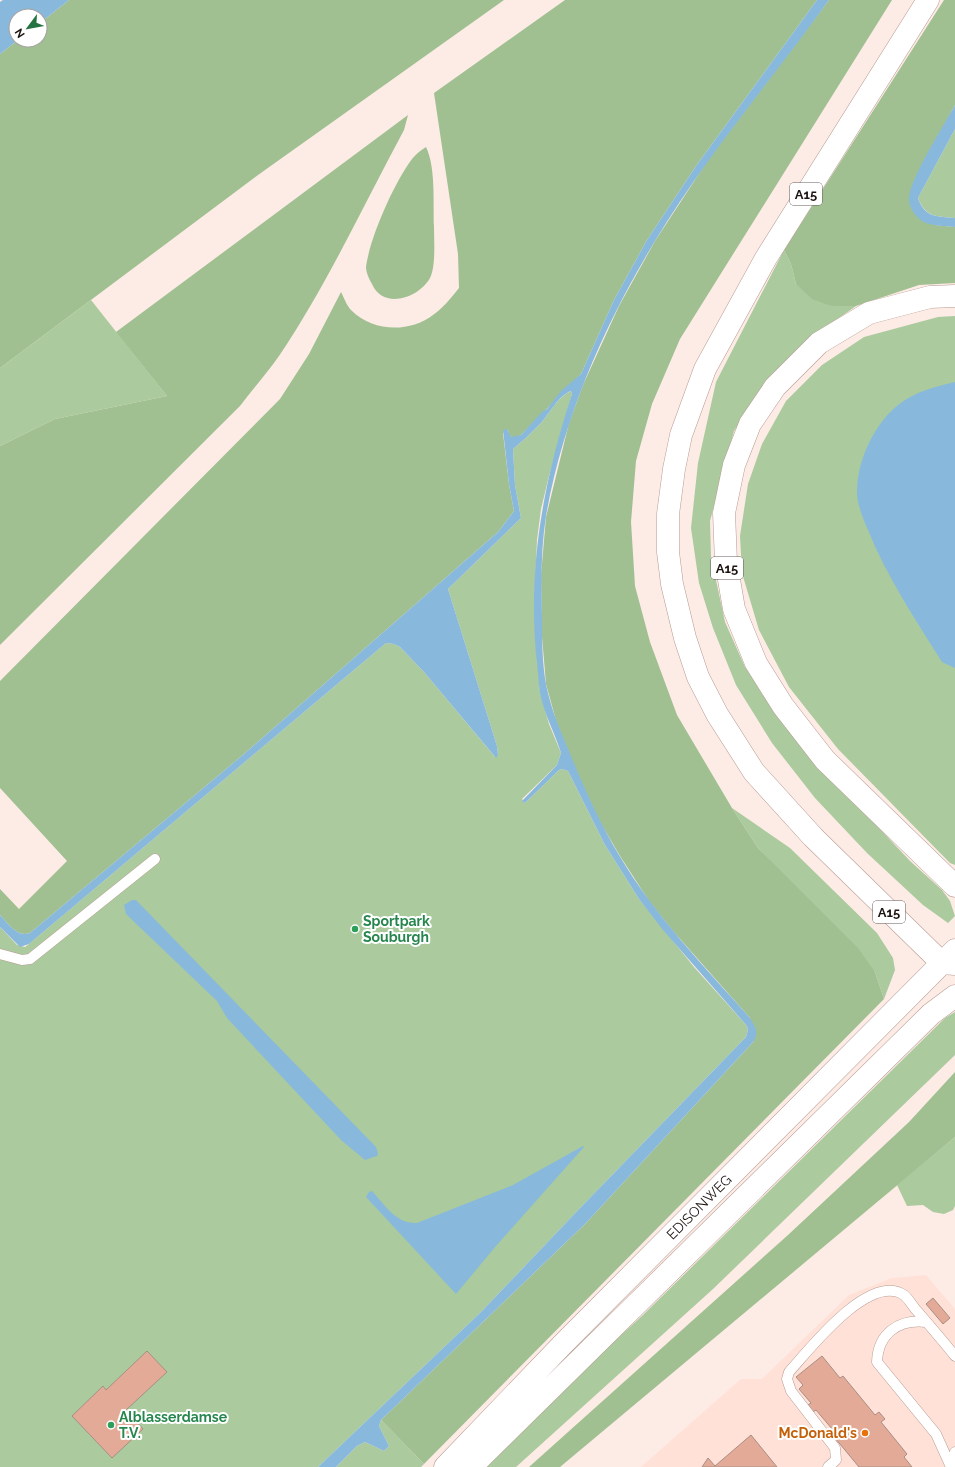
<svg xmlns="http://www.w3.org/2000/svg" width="955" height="1467" font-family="Raleway,sans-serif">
<rect width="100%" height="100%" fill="#fdebe5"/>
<path fill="#ffe1d7" d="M926 1275 955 1309V1467H641L741 1379H762L849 1295 892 1278Z"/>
<path fill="#abca9e" d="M955 129V218C936 216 926 218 918 198Z
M784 250 791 264 796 284 831 306H856L812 337 767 379 734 431 710 521 711 557 725 622 745 667 773 709 861 809 910 861 942 890 950 901 955 916 948 923 923 905 867 853 815 798 772 743 736 685 713 628 699 583 691 528 698 463 716 382Z
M91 300 167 396 55 419 0 446V368Z
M955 316V865L950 863 838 749 789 687 759 630 742 573 740 536 748 484 762 444 786 401 822 365 864 337 938 317Z
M571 391 572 394 549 476 541 509 537 540 534 607 540 692 549 724 561 753 557 765 522 799 525 803 559 770 562 769 568 771 605 845 639 899 694 967 747 1026 748 1030 746 1037 581 1207 482 1311 318 1467H0V927L17 945 25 947 29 944 386 643 394 644 400 647 424 672 495 757 498 755 497 746 448 589 521 518 515 485 513 449C523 441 532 432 541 423 550 413 557 397 571 391Z
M732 808 790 848 877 933 893 958 895 970 884 999 875 972 758 848Z
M955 1012V1055L713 1289 516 1467H476L642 1316 945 1018Z
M955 1137V1206L953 1210 944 1214 933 1212 923 1205 907 1206 897 1185Z
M381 1420 424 1464 421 1467H336L357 1446 365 1442 384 1451 389 1446 379 1426Z"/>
<path fill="#a0c092" d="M69 0H504L258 175 0 368V54L18 40H40V23Z
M565 0H817L696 166 647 240 614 300 581 374 521 435 514 438 509 436 508 430 503 433 509 484 514 511 498 532 244 754 30 933C17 938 8 923 0 915V889L19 909 67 861 0 788V681L280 399 309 354 341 292C344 298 347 306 351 310 373 332 409 333 433 315 443 308 451 298 459 288L458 254 434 93Z
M829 0H892L680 339 652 404 636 461 631 522 635 586 650 642 677 715 732 808 758 848 858 948 875 972 884 999 424 1464 381 1420 586 1223 754 1041 750 1018 673 931 649 901 620 856 599 820 578 775 557 724 546 684 542 637 541 575 546 517 569 423 583 385 619 306 655 241 710 157Z
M944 0H955V105L916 178 909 198 935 225 955 227V283L919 285 856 306H831L812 299 796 284 791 264 784 250Z
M408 115 404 130C363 206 327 285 279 356 267 373 253 389 240 406L0 645V446L55 419 167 396 116 332Z
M426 147C436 168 433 203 434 227 434 241 436 266 430 278 419 298 383 310 372 284 369 279 366 272 366 267 370 237 394 183 412 159 416 154 421 150 426 147Z
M955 1072V1137L560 1467H529L788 1235 909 1122Z"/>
<path fill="#88b9dc" d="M3 0H69L40 23V16H16V40H18L0 54V2Z
M817 0H829C771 81 706 156 655 241 604 325 563 419 546 516 541 548 541 582 542 615 542 637 542 662 546 684 551 710 561 732 571 756 585 790 600 823 619 855 655 916 704 966 750 1018 755 1027 759 1031 754 1041L586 1223 381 1420 379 1426 389 1446 384 1451 365 1442 357 1446 336 1467H318L482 1311 581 1207 746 1037 748 1030 747 1026 663 930 639 899 605 845 568 771 562 769 559 770 525 803 522 801 557 765 561 753C555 733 544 714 540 693 538 680 538 667 536 654 528 563 544 480 572 394L571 391C558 396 550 413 541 423 532 432 523 441 513 449L515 485 521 518 448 589 497 746 498 755 496 758 424 672 400 647 394 644 386 643 29 944 20 947 0 927V915C8 923 17 938 30 933L244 754 498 532 514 511 509 484 503 430 507 429 511 437 521 435 542 412 547 409 561 391 581 374 614 300 647 240 696 166Z
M955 105V129L918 198C925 218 936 216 955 218V227C945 226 930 226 922 221 915 216 908 206 909 197 912 175 943 127 955 105Z
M955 382V668L942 662C915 619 887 577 868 530 863 519 857 504 857 492 857 473 863 453 872 437 893 400 916 391 955 382Z
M132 900H136L376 1147 378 1153 377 1156 365 1160 341 1140 227 1018 217 1001 126 914 124 905Z
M583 1146 584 1147 496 1246 456 1294 366 1197 369 1192 372 1191C385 1205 396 1224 417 1223L513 1185Z"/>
<path fill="#e3ab97" stroke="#a88e85" d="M933 1298 950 1318 943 1324 926 1304Z
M147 1351 167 1372 126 1410 143 1429 112 1458 72 1416 103 1386 106 1390Z
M822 1356 840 1378 843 1376 875 1415 879 1412 885 1419 881 1422 907 1454 904 1457 912 1467H859L835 1438 838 1436 816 1410 813 1412 808 1405 811 1403 799 1389 803 1385 796 1377Z
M751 1435 777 1467H702L708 1458 715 1466Z"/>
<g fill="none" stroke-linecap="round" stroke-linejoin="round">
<g stroke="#b79c93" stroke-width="11">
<path id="lane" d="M0 954 22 960 30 959 155 859
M926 1322C899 1319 878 1333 877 1362L936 1434 951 1467
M828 1467 836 1460 835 1448 791 1391 787 1379 789 1372C809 1350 869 1272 904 1295 909 1299 913 1307 918 1312 930 1326 943 1341 955 1356
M952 1467 955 1452"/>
</g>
<g stroke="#b79c93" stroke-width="23">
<path id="secondary" d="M445 1467 563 1344 955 950
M471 1467 931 1014 955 996"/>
</g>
<g stroke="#b79c93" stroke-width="23">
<path id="highway" d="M928 0 766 258 705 369 681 435 674 469 668 514V552L672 584 685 638 698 677 717 714 754 772 813 837 942 963 955 964
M955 296 930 297 869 313 819 343 775 387 750 424 734 465 724 513 726 562 734 609 756 663 783 706 825 760 955 886"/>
</g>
<use href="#lane" stroke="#fff" stroke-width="10"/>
<use href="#secondary" stroke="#fff" stroke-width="22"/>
<use href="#highway" stroke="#fff" stroke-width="22"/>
</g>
<g fill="#2e9e5b" stroke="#fff" stroke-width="1.5">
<circle cx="355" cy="929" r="4"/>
<circle cx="111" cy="1425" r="4"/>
</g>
<circle fill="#e8710a" stroke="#fff" stroke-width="1.5" cx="865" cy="1433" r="4"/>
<g text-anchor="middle" stroke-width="4" stroke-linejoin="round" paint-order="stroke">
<g fill="#fff" stroke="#625a58" stroke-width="1">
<rect x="790" y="183" width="32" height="22" rx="3"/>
<rect x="711" y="557" width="32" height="22" rx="3"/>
<rect x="873" y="901" width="32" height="22" rx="3"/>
</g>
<g font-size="13" font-weight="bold" fill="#1e1411">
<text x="806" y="199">A15</text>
<text x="727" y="573">A15</text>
<text x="889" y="917">A15</text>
</g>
<g font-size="14" font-weight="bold" fill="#27864d" stroke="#fff" text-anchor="start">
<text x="363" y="926">Sportpark<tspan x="363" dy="16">Souburgh</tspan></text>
<text x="119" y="1422">Alblasserdamse<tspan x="119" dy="16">T.V.</tspan></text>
</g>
<g font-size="14" fill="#1e1411" stroke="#fff">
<text transform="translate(699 1207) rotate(-45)" y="5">EDISONWEG</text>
</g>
<g font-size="14" font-weight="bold" fill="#c56008" stroke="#fff" text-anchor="end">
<text x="857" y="1438">McDonald's</text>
</g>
</g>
<g transform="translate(28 28) rotate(238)"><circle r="19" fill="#ffffff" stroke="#a5a1a0"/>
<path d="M0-3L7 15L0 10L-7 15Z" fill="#267342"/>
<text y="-6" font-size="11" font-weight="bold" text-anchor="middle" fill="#1e1411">N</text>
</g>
</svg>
